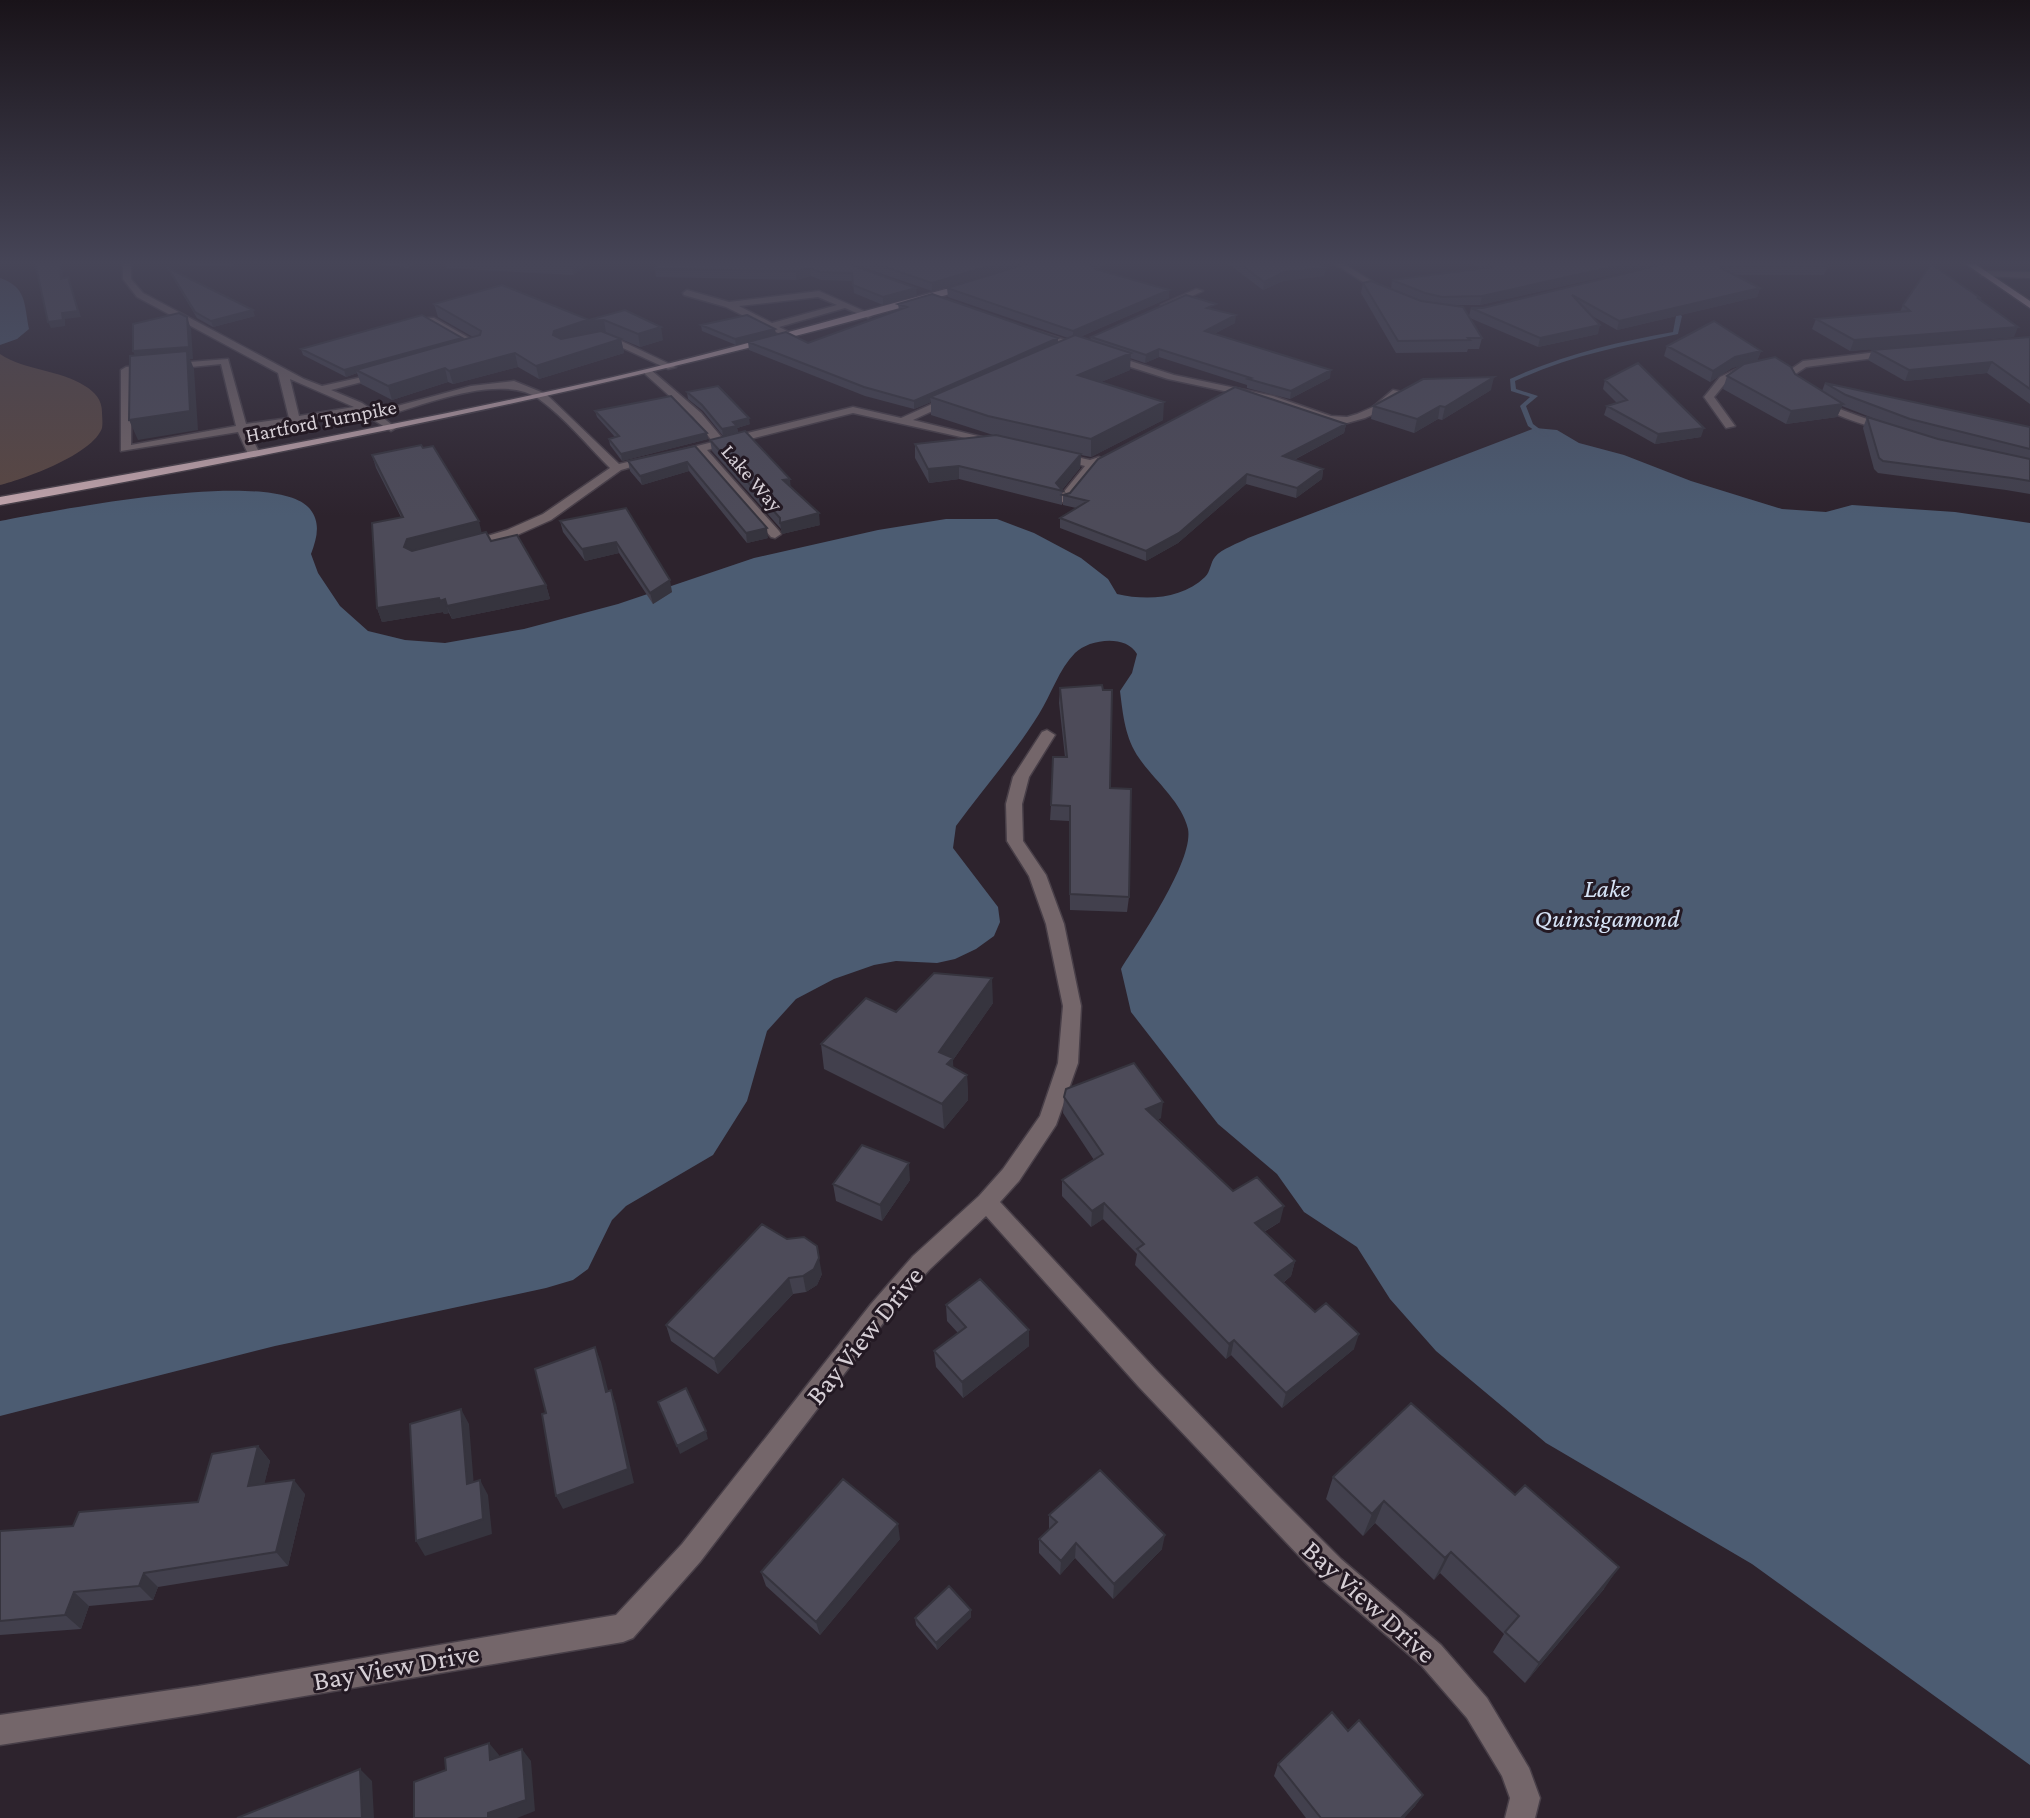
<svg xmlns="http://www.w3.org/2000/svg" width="2030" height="1818" font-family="'Crimson Pro',serif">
<rect width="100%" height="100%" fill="#2d232d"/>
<path fill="#5a4742" d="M0 354C25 371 59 369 85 386 95 392 102 400 102 412 102 416 103 423 102 428 93 454 25 479 0 485Z"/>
<path fill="#4c5c72" d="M0 278C27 287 24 304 29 329L17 339 0 345Z
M1535 428 1557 430 1579 443 1624 455 1691 481 1782 509 1826 512 1852 505 1955 512 2030 523V1765L1752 1564 1546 1443 1436 1351 1390 1299 1357 1247 1304 1212 1277 1174 1218 1124 1131 1012 1121 969C1139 940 1194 861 1188 829 1182 802 1154 780 1139 758 1125 738 1123 715 1120 691L1132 673 1137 654C1126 634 1089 639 1075 653 1059 669 1051 695 1039 714 1015 753 983 789 956 826L953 848 998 907 1000 922 994 936 976 949 955 959 937 963 896 961 874 965 834 979 796 999 767 1031 747 1101 713 1155 626 1206 612 1220 588 1269 573 1280 546 1288 275 1346 0 1416V521C54 511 275 466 310 509 321 523 317 538 311 554L318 573 340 606 368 631 405 640 445 643 524 629 618 604 754 558 878 530 946 519H997L1034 533 1081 558 1108 579 1117 594C1147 601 1182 599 1205 577 1211 571 1210 563 1215 557 1221 549 1239 543 1248 538Z"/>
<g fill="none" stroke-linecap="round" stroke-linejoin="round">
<path fill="#4c5c72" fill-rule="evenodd" d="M1679 314 1682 316 1678 334C1622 346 1568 356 1515 381L1516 389 1538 396 1526 406 1533 424 1549 436 1544 437 1528 426 1520 406 1530 397 1511 391 1510 379C1562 355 1617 342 1673 332L1676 316Z"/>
<g stroke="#483f48" stroke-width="3">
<path id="minor" d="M123 262H131V279L143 293 304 379 322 386 385 372V376L331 390 362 403 375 412 471 386 514 381 546 394 619 464 649 457 655 460 621 470 551 520 515 536 468 550 464 549V543L507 530 543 514 610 468C587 445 565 418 539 399 502 372 423 405 382 417L396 428 391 431 361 412 248 430 260 454 254 457 248 454 238 432 121 451V370L126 367 228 359 246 424 289 418 278 373 137 297 123 279ZM221 364 236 426 131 445V373ZM290 379 354 407 299 416Z
M1332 262H1341L1392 294 1385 296Z
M1984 271 2030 272V278L1981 276Z
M1196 289 1203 291 1168 307 1161 305Z
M687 290 729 302 819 291 873 315 868 318 845 308 779 327 793 334 795 336 790 339 726 307 684 295 683 293ZM818 297 837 305 772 323 739 306Z
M428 318H434L483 346 465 351V347L470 345 428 322Z
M1037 331 1174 375 1273 396 1331 416 1347 417 1357 414 1373 407 1393 390 1402 392 1381 411 1365 418 1347 423 1330 422 1266 400 1168 379 1034 336V332Z
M600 335 615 338 676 367 668 369 610 342 597 340V336Z
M1894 350 1899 353 1897 355 1806 367 1794 375C1813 404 1858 416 1890 426L1891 428 1886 431C1850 421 1805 407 1784 374L1803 361Z
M1745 365 1750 368 1748 370 1727 381 1714 397 1735 426 1726 428 1704 397 1720 377Z
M645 370H651L701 413 723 439 853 407 901 418 950 396 955 399 954 401 913 420 1002 442 997 445 853 413 707 450 779 531 781 534 775 538 771 537 698 452 673 456V452L713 442 693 417 645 374Z
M1058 453 1090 460 1099 457 1105 460 1096 466 1068 501 1064 503 1058 499 1085 466 1054 458 1052 456Z
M1047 730 1055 735 1029 777 1022 804 1023 841 1046 875 1064 924 1081 1006 1078 1063 1056 1125 1019 1181 1000 1202 1157 1371 1274 1492 1341 1559 1441 1645 1487 1698 1529 1768 1540 1798 1535 1818H1505L1510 1798 1502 1776 1467 1718 1421 1665 1321 1579 1139 1387 986 1216 929 1270 887 1318 700 1562 633 1638 623 1642 198 1714 0 1745V1715L198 1686 616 1615 682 1544 871 1304 913 1256 979 1196 1003 1169 1040 1116 1058 1063 1063 1006 1046 924 1029 876 1007 841 1006 804 1013 777 1042 732Z"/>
</g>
<g stroke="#483f48" stroke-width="3">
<path id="major" d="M1963 262H1972L2030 301V308Z
M968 283 971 288C652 380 327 445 0 505V497C204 461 407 424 609 378 730 350 848 315 968 283Z"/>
</g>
<use href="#minor" fill="#74666a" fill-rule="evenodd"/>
<use href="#major" fill="#c3a6ad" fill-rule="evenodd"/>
</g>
<path fill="#42404d" d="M158 262H232L234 267 159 263Z
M363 262H417L408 268Z
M444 262H591L573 275 446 268Z
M843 262 917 296 883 305 854 293 853 281 821 280 811 276 796 280 656 277 655 269Z
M847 262H1029L932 291Z
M1033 262H1111L1098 267 1099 270 1169 290V298L1080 337 1090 340 1091 337 1215 310 1235 323 1214 334 1330 378 1290 399 1247 388V385L1159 357 1145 363 1130 358V370L1101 382 1163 420 1091 457 1081 455 1080 468 1062 490V505L959 479 929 483 915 458V444L993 435 931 415V402L914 409 865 396 749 350 748 342 808 343 899 310 898 304 1058 343 1068 338 948 297 947 288Z
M1226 262H1316L1324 276 1283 281 1263 290Z
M1469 262H1668L1480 305H1454L1469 316 1471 308H1483L1672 262 1828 266 1824 275H1736L1760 288 1757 297 1617 330 1592 316 1598 334 1538 347 1470 318 1482 338 1479 349H1468L1467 352 1396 353 1361 293 1363 283 1391 289 1392 280 1479 268Z
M168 268 255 316 213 327 197 318 170 273Z
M1979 297V298L1981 299 1980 301 2014 337 1850 351 1812 329 1816 319 1900 312 1903 305Z
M434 304 589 320 625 310 663 340 640 347 606 333 621 339 624 353 539 379 518 367 453 384 448 382 392 400 361 384 357 373 346 377 303 355 301 349 462 338V340L473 337 438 317Z
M747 315 736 345 702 331 701 325Z
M2030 337V404L1987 373 1905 381 1868 360 1872 350Z
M1667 346 1761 351 1757 361 1732 368 1710 382 1664 356Z
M1795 374 1822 391 1825 383 2030 427V494L2006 490 1878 473 1874 469 1863 428 1867 417 1883 422 1842 406 1837 417 1786 424 1723 389 1727 376Z
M1605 380 1701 437 1655 444 1604 415 1607 406 1617 403 1603 389Z
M1491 390 1442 420 1438 419 1414 433 1371 419 1373 406Z
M687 392 750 424 737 428 738 432 723 436 703 411 688 399Z
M595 411 708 439 622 461 610 445 609 439 615 437 597 417Z
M1346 424 1344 433 1294 460 1323 469 1322 479 1296 498 1246 484 1178 543 1146 561 1060 528V518L1076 508 1063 505V495Z
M710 440 790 487 820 525 782 534 781 529 712 451Z
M695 446 768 538 747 543 689 471 642 485 630 471 628 461Z
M372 455 482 533 546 585 550 599 452 619 449 613 444 614 443 612 382 622 377 608 401 517 376 468Z
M626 508 672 592 653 604 619 553 585 561 563 532 560 521Z
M1060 688 1110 788 1129 897 1127 912 1070 910 1069 821 1050 820 1051 805 1065 757 1059 703Z
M993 1003 953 1060V1067L967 1075 968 1100 944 1129 824 1069 821 1044 896 1012Z
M1064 1097 1161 1118 1158 1119 1233 1191 1280 1222 1264 1232 1295 1261 1291 1276 1283 1283 1354 1349 1282 1408 1231 1355 1226 1359 1135 1265 1137 1254 1103 1219 1091 1227 1062 1196V1180L1094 1160 1063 1113Z
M910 1180 882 1221 836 1201 833 1184Z
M762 1224 822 1274 817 1285 806 1292 793 1294 718 1374 671 1341 666 1325Z
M946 1305 1029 1346 963 1398 936 1367 934 1351 958 1333 947 1321Z
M258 1446 270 1461 264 1484 305 1494 288 1566 158 1587 153 1600 89 1606 81 1629 0 1635V1531L73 1526 198 1502Z
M1333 1477 1604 1589 1525 1683 1493 1652 1504 1634 1440 1573 1434 1580 1375 1523 1363 1536 1326 1499Z
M1049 1515 1162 1549 1113 1599 1075 1558 1060 1575 1039 1553V1539L1049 1530Z
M900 1539 820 1635 766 1586 761 1572Z
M971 1617 937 1650 916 1625 915 1618Z
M1348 1731 1423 1795 1415 1806 1404 1818H1306L1274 1776 1278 1764Z"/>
<path fill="#36343e" d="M60 262H62L63 284 61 279Z
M406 262H417L408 268Z
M578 262H591L573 275 572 266Z
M1002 262H1029L932 291V283Z
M1091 262H1111L1086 272V264Z
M1634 262H1668L1480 305 1482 296Z
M810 268 811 276 796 280V271Z
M1326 268 1324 276 1283 281 1263 290 1264 282 1284 272Z
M68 277 81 317 65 319V326L51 328 48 322 62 313Z
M916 288 917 296 883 305V297Z
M1760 288 1757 297 1617 330 1619 321Z
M1169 290V298L1073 340V331Z
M253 310 255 316 213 327 211 321Z
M1236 315 1235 323 1204 339 1205 331Z
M187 317 191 329 193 359H190L194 369 198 430 138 440 129 420 138 363 133 351Z
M604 320 606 333 557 345 553 335 554 331 584 321Z
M1600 325 1598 334 1538 347 1540 338Z
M661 327 663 340 640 347 638 334Z
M2018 327 2014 337 1850 351 1854 340Z
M775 329 776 335 736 345 735 339Z
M462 338 463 344 356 370 357 373 346 377 344 370Z
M1058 338V346L930 397 931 402 914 409V401Z
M621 339 624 353 539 379 536 366Z
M1159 349V357L1145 363 1146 355Z
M1761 351 1757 361 1732 368 1710 382 1713 371 1735 357Z
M515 353 518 367 453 384 449 371Z
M1131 353 1130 370 1077 392 1078 375Z
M1992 362 1987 373 1905 381 1909 370Z
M445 368 448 382 392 400 388 386Z
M1331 370 1330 378 1290 399 1291 391Z
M1494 377 1491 390 1442 420 1445 407Z
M1164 402 1163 420 1091 457V439Z
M1843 404 1837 417 1786 424 1791 411Z
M1440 406 1438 419 1414 433 1417 419Z
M749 418 750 424 737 428 738 432 723 436 722 429 733 422Z
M1346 424 1344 433 1282 466 1283 456Z
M1704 428 1701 437 1655 444 1658 434Z
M707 433 708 439 622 461 621 454Z
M1081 454 1080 468 1061 491 1056 483Z
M687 462 689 471 642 485 640 476Z
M959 466V479L929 483 928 469Z
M1323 469 1322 479 1296 498 1297 488Z
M1247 474 1246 484 1178 543 1146 561V551Z
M790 479 791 491 783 480Z
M819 513 820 525 782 534 780 523Z
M479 521 482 534 411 552 404 547 407 539Z
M767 528 768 538 747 543 746 533Z
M616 542 619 553 585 561 582 549Z
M670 580 672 592 653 604 650 593Z
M546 585 550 599 452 619 447 606Z
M439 598 445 599 449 613 444 614 443 612 382 622 377 608Z
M992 978 993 1003 953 1060 954 1083 939 1052Z
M967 1075 968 1100 944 1129 942 1104Z
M1163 1102 1161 1118 1144 1125 1146 1109Z
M909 1163 910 1180 882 1221 880 1205Z
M1104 1203 1103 1219 1091 1227 1092 1211Z
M1284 1206 1280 1222 1251 1239 1255 1223Z
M819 1258 822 1274 817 1285 806 1292 803 1276Z
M1295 1261 1291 1276 1272 1291 1275 1275Z
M789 1278 793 1294 718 1374 714 1359Z
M1029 1330V1346L963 1398 962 1382Z
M1359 1334 1354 1349 1282 1408 1286 1393Z
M1234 1340 1231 1355 1226 1359 1229 1344Z
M595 1347 601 1362 612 1406 606 1392Z
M611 1390 616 1404 634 1483 563 1509 556 1496Z
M461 1409 469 1424 475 1499 467 1484Z
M706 1431 708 1439 680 1454 677 1446Z
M258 1446 270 1461 260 1501 248 1486Z
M294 1480 305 1494 288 1566 276 1552Z
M480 1480 488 1495 492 1534 425 1556 416 1541Z
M1384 1501 1375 1523 1363 1536 1372 1514Z
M898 1524 900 1539 820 1635 816 1622Z
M1165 1535 1162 1549 1113 1599 1114 1584Z
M1076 1543 1075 1558 1060 1575 1061 1561Z
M1451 1552 1440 1573 1434 1580 1445 1558Z
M1619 1567 1604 1589 1525 1683 1539 1663Z
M144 1573 158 1587 153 1600 139 1586Z
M74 1592 89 1606 81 1629 65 1615Z
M971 1610V1617L937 1650 936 1643Z
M489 1743 499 1755 500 1773 490 1760Z
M522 1749 531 1761 535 1811 517 1818H488V1813Z
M360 1769 372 1781 374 1818H362Z
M1423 1795 1415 1806 1404 1818H1401Z"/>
<path fill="#4d4b59" stroke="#36343e" stroke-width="2" d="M35 262H60L61 279 68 277 78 311 62 313 63 320 48 322Z
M477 262H578L572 266Z
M660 262H843L916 288 883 297 853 285 852 273 820 272 810 268 796 271 655 269Z
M870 262H1002L932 283Z
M1033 262H1091L1086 264 1099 267 1095 269 1169 290 1073 331 947 288Z
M1238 262H1316L1326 268 1284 272 1264 282Z
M1484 262H1634L1482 296 1442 297 1425 293 1392 280 1492 267Z
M1672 262H1821L1828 266 1719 267 1760 288 1619 321 1572 295 1600 325 1540 338 1471 308H1483Z
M1931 264 1979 297H1977L1981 299H1979L2018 327 1854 340 1816 319 1910 311 1903 305Z
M168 268 253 310 211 321 195 312Z
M1371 281 1421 301 1463 307 1482 338H1468L1470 340 1398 341 1363 283Z
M502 285 589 320 625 310 661 327 638 334 604 320 584 321 554 331 553 335 561 339 601 331 621 339 536 366 515 353 449 371 445 368 388 386 356 370 480 335 481 331 434 304Z
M932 294 1058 338 914 401 864 387 748 342 786 332 808 343 907 307 898 304Z
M1186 295 1216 304 1207 308 1236 315 1205 331 1331 370 1291 391 1248 379 1251 378 1159 349 1146 355 1091 337Z
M179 313 187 317 189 347 133 351V324Z
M422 315 462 338 344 370 301 349Z
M747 315 775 329 735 339 701 325Z
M1714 321 1761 351 1735 357 1713 371 1667 346Z
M1075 335 1131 353 1078 375 1164 402 1091 439 988 416 930 397Z
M2030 337V389L1992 362 1909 370 1872 350Z
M187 351 190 411 129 420 130 356Z
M1775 357 1791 367 1795 374 1843 404 1791 411 1727 376 1744 364Z
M1638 363 1704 428 1658 434 1607 406 1627 400 1605 380Z
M1494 377 1445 407 1440 406 1417 419 1373 406 1423 379Z
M1825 383 2030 427V449L1910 419 1846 395Z
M718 386 749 418 733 422 737 426 722 429 702 405 687 392Z
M1235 387 1346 424 1283 456 1323 469 1297 488 1247 474 1179 533 1146 551 1060 518 1088 501 1063 495 1070 493 1098 459Z
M671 396 707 433 621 454 609 439 619 436 595 411Z
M1867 417 1938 439 2030 459V481L2012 478 1883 461 1879 458Z
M745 431 790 479 783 480 819 513 780 523V518L710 440Z
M996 435 1081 454 1056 483 1063 491 959 466 928 469 915 444Z
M421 445 423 448 433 446 479 521 407 539 404 547 412 551 486 532 491 541 517 535 546 585 447 606 445 599 440 601 439 598 377 608 372 523 403 517 372 455Z
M695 446 767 528 746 533 687 462 640 476 628 461Z
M626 508 670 580 650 593 616 542 582 549 560 521Z
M1102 685 1103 690H1112L1110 788 1131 789 1129 897 1070 894V806L1051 805 1053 757H1067L1060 688Z
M934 973 992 978 939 1052 953 1058 947 1064 967 1075 942 1104 821 1044 866 998 896 1012Z
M1134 1063 1163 1102 1146 1109 1233 1191 1257 1177 1284 1206 1255 1223 1295 1261 1275 1275 1315 1312 1326 1303 1359 1334 1286 1393 1234 1340 1229 1344 1137 1249 1144 1244 1104 1203 1092 1211 1062 1180 1103 1154 1064 1097 1066 1089Z
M862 1145 909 1163 880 1205 833 1184Z
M762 1224 787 1239 804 1237 817 1246 819 1258 814 1269 803 1276 789 1278 714 1359 666 1325Z
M980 1279 1029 1330 962 1382 934 1351 966 1327 946 1305Z
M595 1347 606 1392 611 1390 628 1469 556 1496 542 1414 546 1413 535 1369Z
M686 1388 706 1431 677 1446 658 1402Z
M1411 1403 1515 1495 1525 1485 1619 1567 1539 1663 1505 1632 1519 1616 1451 1552 1445 1558 1384 1501 1372 1514 1333 1477Z
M461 1409 467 1484 480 1480 483 1519 416 1541 410 1424Z
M258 1446 248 1486 294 1480 276 1552 144 1573 139 1586 74 1592 65 1615 0 1621V1531L73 1526 79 1512 198 1502 212 1454Z
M1100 1470 1165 1535 1114 1584 1076 1543 1061 1561 1039 1539 1057 1522 1049 1515Z
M843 1479 898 1524 816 1622 761 1572Z
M949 1586 971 1610 936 1643 915 1618Z
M1332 1712 1348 1731 1359 1720 1423 1795 1401 1818H1321L1278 1764Z
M489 1743 490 1760 522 1749 526 1800 488 1813V1818H414V1782L446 1770 445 1758Z
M360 1769 362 1818H237Z"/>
<linearGradient id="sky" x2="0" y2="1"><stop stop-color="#191319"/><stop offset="0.51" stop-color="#464557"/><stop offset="1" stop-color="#464557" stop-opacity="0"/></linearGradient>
<rect width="2030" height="516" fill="url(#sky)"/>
<g text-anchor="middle" stroke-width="6" stroke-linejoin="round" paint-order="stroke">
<g font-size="21" fill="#d6cfd6" stroke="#231923">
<text transform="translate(321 421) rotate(-11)" y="7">Hartford Turnpike</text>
<text transform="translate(752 478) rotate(49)" y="7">Lake Way</text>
</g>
<g font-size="26" font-style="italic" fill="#d6e3f6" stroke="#231923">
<text x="1607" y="897">Lake<tspan x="1607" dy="30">Quinsigamond</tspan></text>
</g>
<g font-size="28" fill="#d6cfd6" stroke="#231923">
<text transform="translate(864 1335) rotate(-51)" y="10">Bay View Drive</text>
<text transform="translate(1370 1601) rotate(42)" y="10">Bay View Drive</text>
<text transform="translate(396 1666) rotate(-10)" y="10">Bay View Drive</text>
</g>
</g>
</svg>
